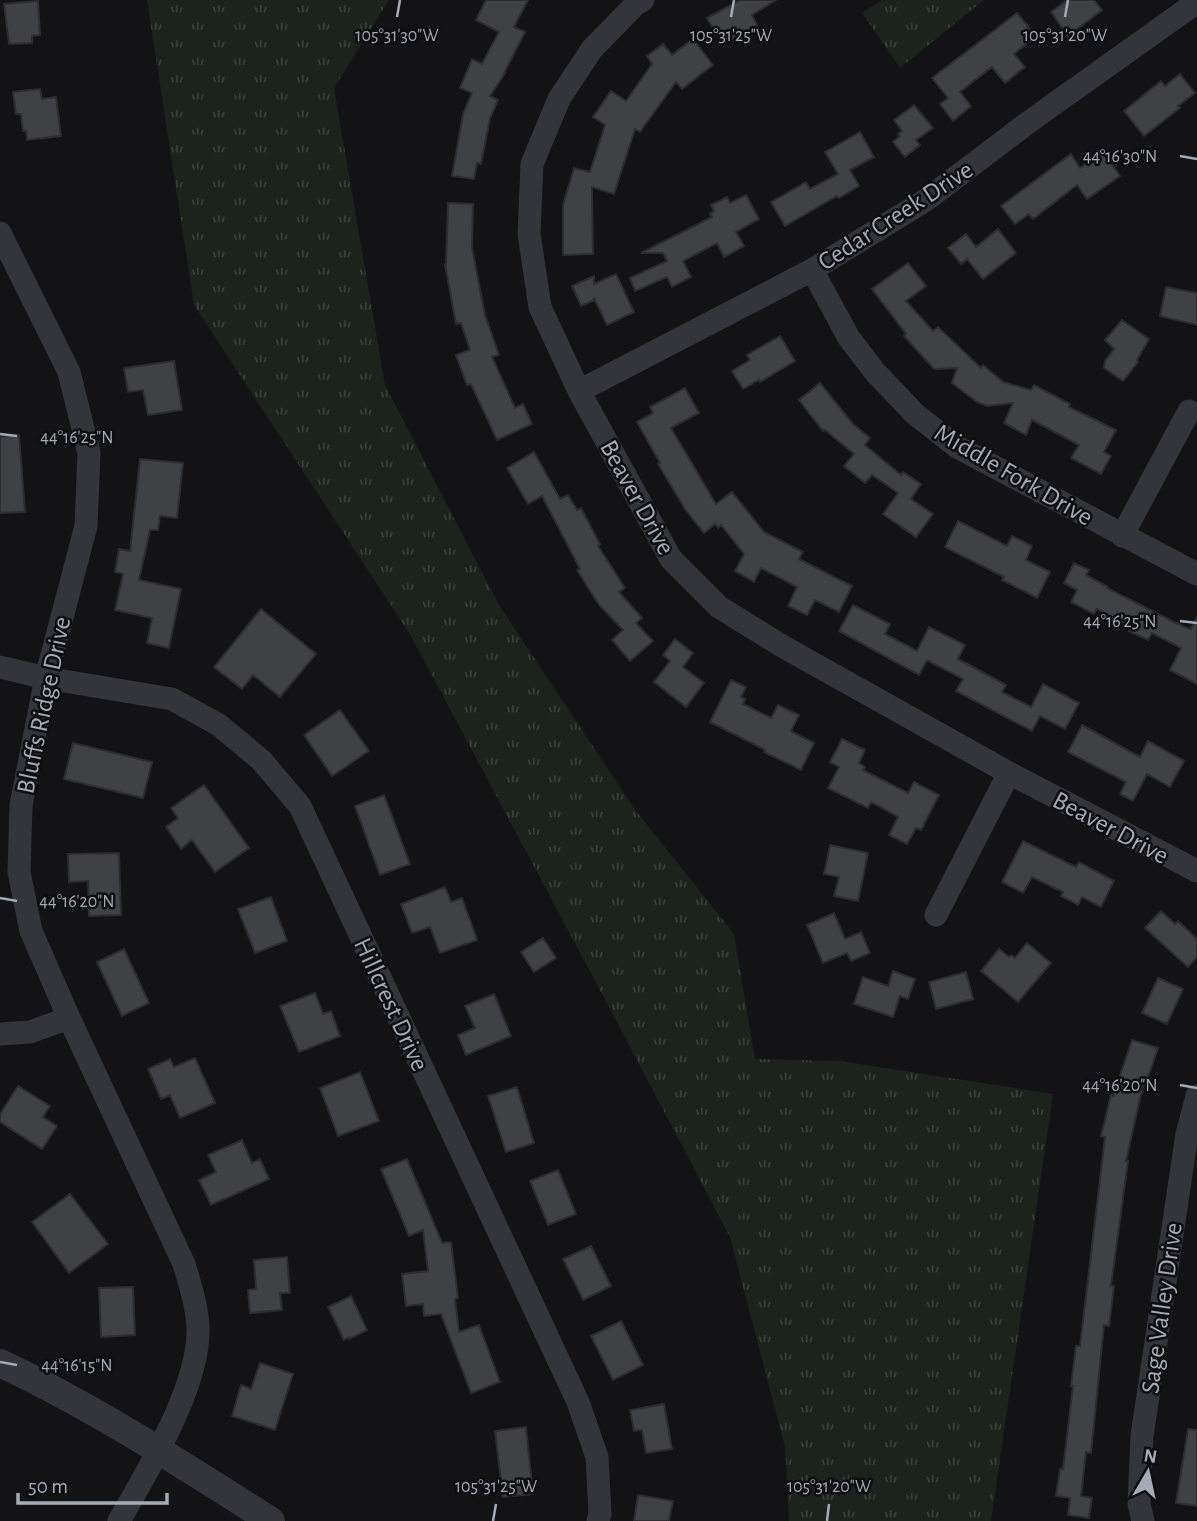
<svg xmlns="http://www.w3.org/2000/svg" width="1197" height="1521" font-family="'Alegreya Sans',sans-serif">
<defs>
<pattern id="grass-tufts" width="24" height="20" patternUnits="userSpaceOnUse" patternTransform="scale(1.75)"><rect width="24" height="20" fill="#1b231c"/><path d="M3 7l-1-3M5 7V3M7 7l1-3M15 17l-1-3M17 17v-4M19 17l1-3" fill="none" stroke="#39403b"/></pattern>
</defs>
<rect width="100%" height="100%" fill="#131315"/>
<path fill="url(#grass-tufts)" d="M147 0H389L334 88 385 385 499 605 636 811 734 934 755 1059 840 1061 1053 1094 991 1521H789L785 1447 730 1237 616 1020 411 636 194 305Z
M882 0H984L900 68 862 13Z"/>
<path fill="#3f4145" stroke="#2d2d31" stroke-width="2" d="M486 0H528L514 27 525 32 504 73H505L490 96 498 100 490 118 481 164 477 163 474 179 452 176 463 114 472 93 460 88 472 59 482 64 499 32 476 20Z
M740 0H776L752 15 757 25 733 39 728 29 717 35 707 18Z
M1067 0H1094L1102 10 1068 36 1051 12Z
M38 1 40 35 32 36V43L9 44 4 4Z
M1017 13 1036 36 1014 54 1025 67 1005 83 992 67 960 92 971 106 953 121 940 104 948 98 932 78Z
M693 39 713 65 682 89 676 82 640 132 635 129 614 194 592 187 593 254 563 255V205L574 168 590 172 605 125 593 117 611 91 626 101 652 64 647 56 663 44 672 55Z
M1180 74 1195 93 1178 106 1180 108 1144 136 1124 111 1161 81 1165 86Z
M40 89 42 99 56 97 61 136 27 140 26 131H23L21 114H16L13 92Z
M914 105 933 128 916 140 920 145 905 157 893 142 900 136 898 134 902 131 894 120Z
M860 132 874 157 850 170 859 186 839 198 837 196 785 226 771 202 806 182 810 189 838 174 825 152Z
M1103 152 1120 176 1087 199 1077 185 1033 219 1029 214 1015 224 1001 206 1071 154 1080 168Z
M746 195 759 219 736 232 744 246 724 257 717 243 683 261 691 277 672 287 667 277 635 291 630 278 667 261 663 253H641L712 217 710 214 714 211 711 205 727 197 730 203Z
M448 203 473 204 472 248 485 315 499 355 492 357 515 408 523 404 532 424 497 440 471 384 467 385 456 355 470 350 461 323 456 324 445 264H446Z
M998 229 1016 253 983 279 967 259 961 264 948 248 966 234 976 247Z
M908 263 926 286 906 301 933 331 938 327 981 368 983 365 1003 382 1031 390 1034 385 1070 404 1069 407 1116 430 1104 452 1111 456 1101 474 1071 458 1079 445 1032 420 1026 435 1004 423 1013 403 987 406 977 402 952 383 957 368 934 369 904 336 906 334 872 289Z
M616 274 634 312 607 325 594 298V300L581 306 572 286 594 276V284Z
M1166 287 1197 293V325L1160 316Z
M1122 320 1149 339 1137 360 1138 362 1123 381 1104 368 1105 361 1114 349 1105 340Z
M780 336 795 361 760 382 759 380 743 389 732 371 750 360 747 355Z
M174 361 182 410 148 415 143 390 128 392 124 368Z
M820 383 853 424 870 438 865 445 901 475 903 472 921 484 911 499 933 514 916 537 883 514 898 493 872 475 865 483 844 466 854 454 825 430 823 431 799 400Z
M685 388 699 413 671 428 716 504 732 492 764 532 803 552 799 559 852 586 839 612 815 600 807 615 788 606 797 587 761 568 754 582 735 571 744 554 721 525 718 528 715 524 704 533 685 509 658 464 660 463 637 422 653 413 650 407Z
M19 435 25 512 0 513V437Z
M534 452 560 499 568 495 577 510 581 508 600 544 598 546 625 588 619 592 642 618 636 623 653 641 630 661 612 640 623 630 599 605 577 570 580 569 542 496 528 504 507 468Z
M140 459 183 463 177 518 160 516 158 530H150L139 580 181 589 169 648 147 643 152 618 115 610 123 574 115 572 119 549 130 551Z
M958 521 1007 546 1012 536 1032 546 1026 560 1050 572 1037 598 1002 580 1004 577 945 547Z
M1074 563 1089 570 1086 575 1108 587 1107 588 1182 626 1191 629 1197 617V684L1170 670 1181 648 1152 633 1148 640 1129 631 1131 627 1097 609 1094 614 1071 602 1077 590 1064 583Z
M853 605 890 624 885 634 917 651 929 627 965 645 958 659 1006 685 1002 692 1031 707 1043 684 1079 703 1065 729 1040 716 1032 731 956 691 963 679 927 660 919 675 839 631Z
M261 609 316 654 280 697 253 675 242 689 214 667Z
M675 639 693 653 683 667 704 683 686 707 654 682 670 661 663 655Z
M731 680 746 687 741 697 745 699 743 704 771 718 778 705 799 715 791 731 814 743 801 770 764 752 765 750 710 722Z
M340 710 369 751 332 776 304 735Z
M1082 725 1140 757 1148 741 1184 761 1170 787 1147 774 1133 801 1120 794 1126 782 1068 752Z
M842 739 865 750 859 763 865 767 863 770 908 793 914 782 939 795 921 830 916 828 907 844 889 835 898 817 871 802 868 808 828 788 839 767 830 762Z
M73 743 152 762 143 798 64 779Z
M204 785 249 848 215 872 192 840 181 849 166 827 178 818 171 808Z
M384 795 410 864 380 875 355 806Z
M1023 841 1076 867 1079 862 1114 881 1101 907 1082 897 1078 905 1061 896 1063 892 1032 877 1023 893 1002 882Z
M830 845 868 853 858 901 834 896 839 877 824 874Z
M119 853 121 915 89 916 88 881 69 882 68 854Z
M445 887 451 902 462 898 477 940 440 953 430 927 412 933 401 904Z
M271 897 287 941 255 953 238 909Z
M1161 911 1175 924 1178 921 1197 939V957L1188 967 1145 928Z
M834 913 845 939 861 932 870 953 851 961 847 953 823 963 807 925Z
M543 938 556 958 534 972 521 952Z
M1027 943 1051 963 1018 1002 981 971 999 949 1009 957 1011 955 1015 958Z
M124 949 149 1003 122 1016 97 962Z
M893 971 915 979 908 999 900 996 893 1017 854 1004 863 977 888 986Z
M966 972 973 999 936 1009 929 982Z
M1158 978 1183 989 1167 1024 1142 1013Z
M315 993 323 1014 331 1011 340 1036 299 1052 280 1006Z
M494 994 511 1036 466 1055 458 1035 475 1028 465 1006Z
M1132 1040 1158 1048 1145 1086 1143 1085 1126 1161H1128L1111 1286H1114L1109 1326 1104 1325 1091 1453 1086 1452 1081 1496 1092 1498 1089 1518 1068 1515 1070 1498 1056 1496 1060 1469H1063L1073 1386H1071L1076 1346H1080L1105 1137 1101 1136 1111 1095 1113 1096Z
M195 1058 215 1103 180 1118 170 1095 161 1099 148 1069 170 1059 174 1067Z
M360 1072 379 1121 338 1136 320 1088Z
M18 1086 50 1106 43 1117 57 1126 42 1149 0 1122V1114Z
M517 1087 534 1143 506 1152 488 1096Z
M242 1140 252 1163 260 1159 269 1179 211 1205 199 1180 216 1172 208 1155Z
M407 1159 442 1243 451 1242 458 1298 455 1299 459 1332 479 1325 500 1382 471 1393 441 1314 424 1316 423 1304 406 1306 402 1274 428 1271 423 1230 409 1236 381 1169Z
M558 1170 576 1214 548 1225 530 1181Z
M70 1194 108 1244 69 1273 32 1222Z
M591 1246 611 1286 583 1300 563 1259Z
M287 1257 290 1293H280L282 1310 250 1313 248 1290 256 1289 254 1260Z
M133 1287 135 1335 101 1337 99 1288Z
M351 1296 367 1330 349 1339V1337L344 1340 328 1307Z
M621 1321 643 1365 613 1380 591 1336Z
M260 1363 293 1374 275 1430 232 1416 241 1385 251 1389Z
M664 1404 672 1449 646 1453 642 1430 634 1431 630 1410Z
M526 1427 533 1494 503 1497 495 1431Z
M1188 1429 1197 1430V1506L1176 1503Z
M638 1495 673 1501 669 1521H634Z"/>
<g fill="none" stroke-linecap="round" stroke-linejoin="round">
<path stroke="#34353a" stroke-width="23" d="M643 0 636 4 592 49 559 99 532 164 529 234 540 307 579 391 671 559 719 607 782 646 1009 773 1197 871
M0 233 69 372 89 453 86 526 46 678 21 805 19 872 31 931 69 1018 184 1264C190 1284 197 1306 198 1327 200 1386 148 1470 119 1521
M812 270 849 338 875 372 915 414 957 447 1197 574
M579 391 812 270 926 200 1026 124 1197 2
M1122 536 1189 411
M0 667 46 678 172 699 219 725 261 760 300 806 578 1402 597 1457 600 1514 598 1521
M936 915 1009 773
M0 1034 30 1032 69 1018
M1143 1521 1139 1504 1142 1436 1187 1134 1197 1096"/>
<path stroke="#34353a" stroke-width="28" d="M0 1363C95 1408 183 1465 271 1521"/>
</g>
<path fill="none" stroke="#a4abb6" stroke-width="2.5" d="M397 17 400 0M731 17 734 0M1065 17 1068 0M1180 156 1197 159M0 434 17 436M1180 621 1197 623M0 898 17 901M1180 1085 1197 1088M0 1362 17 1365M493 1521 496 1504M827 1521 829 1504"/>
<g text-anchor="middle" stroke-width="5" stroke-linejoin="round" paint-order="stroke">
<g font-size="26" fill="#a4abb6" stroke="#0e0e10">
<text transform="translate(895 215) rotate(-33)" y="9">Cedar Creek Drive</text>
<text transform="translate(1014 474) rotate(30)" y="9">Middle Fork Drive</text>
<text transform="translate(638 497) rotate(61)" y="9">Beaver Drive</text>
<text transform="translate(43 705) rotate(-78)" y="9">Bluffs Ridge Drive</text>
<text transform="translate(1111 827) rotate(28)" y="9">Beaver Drive</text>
<text transform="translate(392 1004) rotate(65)" y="9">Hillcrest Drive</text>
<text transform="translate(1161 1308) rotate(-82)" y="9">Sage Valley Drive</text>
</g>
</g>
<g font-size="18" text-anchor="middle" fill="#a4abb6" stroke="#0e0e10" stroke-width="5" stroke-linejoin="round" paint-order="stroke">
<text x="397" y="41">105°31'30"W</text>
<text x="731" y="41">105°31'25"W</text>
<text x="1065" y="41">105°31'20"W</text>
<text x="1120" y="162">44°16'30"N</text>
<text x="77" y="443">44°16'25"N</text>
<text x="1120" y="627">44°16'25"N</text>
<text x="77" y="907">44°16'20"N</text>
<text x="1120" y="1091">44°16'20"N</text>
<text x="77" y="1371">44°16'15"N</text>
<text x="496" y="1492">105°31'25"W</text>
<text x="829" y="1492">105°31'20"W</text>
</g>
<g transform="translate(1148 1472) rotate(9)" stroke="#0e0e10" stroke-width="5" paint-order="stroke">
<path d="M0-5L12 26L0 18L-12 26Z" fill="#a4abb6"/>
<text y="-10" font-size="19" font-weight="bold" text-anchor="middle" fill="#a4abb6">N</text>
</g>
<path d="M18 1493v10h149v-10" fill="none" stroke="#a4abb6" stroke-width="3.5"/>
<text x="28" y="1493" font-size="21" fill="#a4abb6" stroke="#0e0e10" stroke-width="5" paint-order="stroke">50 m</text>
</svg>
